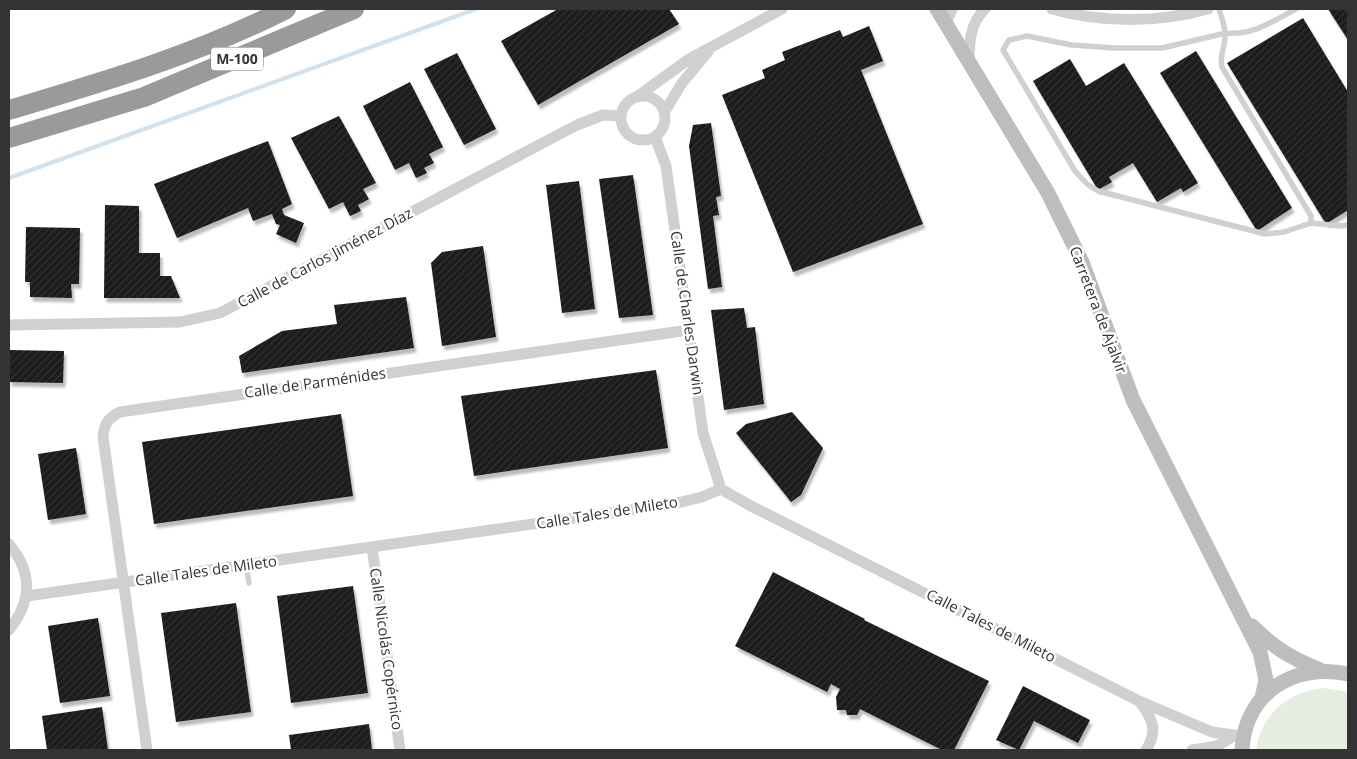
<svg xmlns="http://www.w3.org/2000/svg" width="1357" height="759" font-family="'Open Sans',sans-serif">
<defs>
<pattern id="building-hatch" width="6" height="6" patternUnits="userSpaceOnUse" patternTransform="scale(1.25)"><rect width="6" height="6" fill="#1a1a1a"/><path d="M-1 1l2-2M0 6l6-6M5 7l2-2" fill="none" stroke="#333"/></pattern>
<filter id="shadow"><feDropShadow dx="2.5" dy="4.5" stdDeviation="1" flood-color="#0004"/></filter>
</defs>
<rect width="100%" height="100%" fill="#fff"/>
<path fill="#e6ecdf" d="M1324 688 1348 692V750H1256C1261 714 1289 691 1324 688Z"/>
<g fill="none" stroke-linecap="round" stroke-linejoin="round">
<path stroke="#cfe2ee" stroke-width="4" d="M9 178 476 9"/>
</g>
<path fill="url(#building-hatch)" filter="url(#shadow)" d="M558 9H669L679 24 538 105 501 41Z
M1328 9H1348V40Z
M1303 18 1348 92V210L1326 224 1227 63Z
M869 26 883 61 861 70 923 224 793 272 722 95 765 78 762 70 785 60 782 52 840 30 843 37Z
M1196 51 1292 208 1257 231 1160 73Z
M457 53 496 129 464 145 424 69Z
M1070 59 1086 86 1124 63 1198 183 1183 192 1181 188 1157 202 1133 163 1109 177 1112 182 1098 190 1033 81Z
M410 82 443 147 429 154 434 163 424 168 427 173 416 178 409 163 395 170 363 106Z
M339 116 376 183 363 189 369 199 358 205 361 211 350 216 343 202 329 209 291 138Z
M711 123 721 196 716 197 719 215 713 216 722 287 708 289 689 146 693 125Z
M268 141 292 204 282 209 284 215 304 223 296 243 276 234 280 225 276 224 272 214 253 221 248 208 177 238 154 184Z
M633 175 653 315 619 318 599 179Z
M579 181 595 309 562 313 546 185Z
M105 205 139 206V253H160V276H171L180 298H104Z
M26 227 80 228 79 284H71L72 298 30 297V282H25Z
M483 246 496 337 442 346 431 263 442 252Z
M406 297 414 348 242 373 239 356 282 331 337 324 334 305Z
M744 308 747 328 755 327 764 404 724 410 711 310Z
M9 350 64 351 63 383 9 382Z
M656 370 668 448 474 476 461 396Z
M792 412 823 448 801 495 791 502 736 433 746 424Z
M341 414 353 496 154 524 142 442Z
M76 448 86 514 48 520 38 454Z
M773 572 865 619 864 620 989 681 954 750H942L860 709 857 715H847L846 710H837L836 697 840 689 831 684 827 692 735 646Z
M353 586 368 693 291 703 277 596Z
M236 603 251 712 176 722 161 613Z
M98 618 110 696 60 703 48 626Z
M1023 686 1090 720 1078 743 1034 721 1019 750 996 740Z
M102 707 108 750H47L42 716Z
M369 724 372 750H291L289 735Z"/>
<g fill="none" stroke-linecap="round" stroke-linejoin="round">
<path stroke="#d0d0d0" stroke-width="5.5" d="M1219 9C1221 17 1226 27 1225 36 1225 48 1219 55 1222 67L1311 216V223L1284 232 1265 234 1098 191 1087 184 1075 171 1003 50 1009 40 1027 36 1072 45 1115 48H1162L1226 33C1252 36 1273 21 1296 9
M1311 223 1341 226 1348 225
M246 565 249 583"/>
<path stroke="#d0d0d0" stroke-width="11" d="M1052 9C1101 23 1159 23 1208 9
M946 23 952 9
M969 63C969 43 970 23 985 9
M621 118a22 22 0 1 1 44 0a22 22 0 1 1-44 0Z
M638 96 689 59 782 9
M665 111 682 83 708 52
M655 137 666 166 703 433 721 489
M9 325 180 322 220 313 577 125 603 115 620 116
M9 544C33 573 32 601 9 630
M372 547 400 750
M27 596 673 504 702 497 721 489 749 505 1139 701 1212 732 1233 735
M1139 701C1152 718 1159 730 1146 750
M147 750 103 437C104 424 108 418 120 412L689 330
M1192 750 1217 746 1235 735"/>
<path stroke="#bdbdbd" stroke-width="15" d="M937 9 1048 193 1082 262 1133 400 1260 652 1266 680 1262 698
M1252 626C1276 649 1289 657 1320 670
M1242 750C1245 693 1294 662 1348 674"/>
<path stroke="#9a9a9a" stroke-width="20" d="M9 110C103 82 198 54 286 9
M9 138 144 97 354 9"/>
</g>
<g text-anchor="middle" stroke-width="5" stroke-linejoin="round" paint-order="stroke">
<rect fill="#fff" stroke="#707070" stroke-width="1" x="211" y="47.5" width="52" height="23" rx="4"/>
<g font-size="14" font-weight="bold" fill="#333">
<text x="237" y="64">M-100</text>
</g>
<g font-size="15" fill="#333" stroke="#fff">
<text transform="translate(325 258) rotate(-28)" y="5">Calle de Carlos Jiménez Díaz</text>
<text transform="translate(1098 310) rotate(69)" y="5">Carretera de Ajalvir</text>
<text transform="translate(687 313) rotate(82)" y="5">Calle de Charles Darwin</text>
<text transform="translate(315 383) rotate(-8)" y="5">Calle de Parménides</text>
<text transform="translate(607 513) rotate(-9)" y="5">Calle Tales de Mileto</text>
<text transform="translate(206 571) rotate(-8)" y="5">Calle Tales de Mileto</text>
<text transform="translate(991 626) rotate(27)" y="5">Calle Tales de Mileto</text>
<text transform="translate(386 649) rotate(82)" y="5">Calle Nicolás Copérnico</text>
</g>
</g>
<rect width="1357" height="759" fill="none" stroke="#333333" stroke-width="20"/>
</svg>
